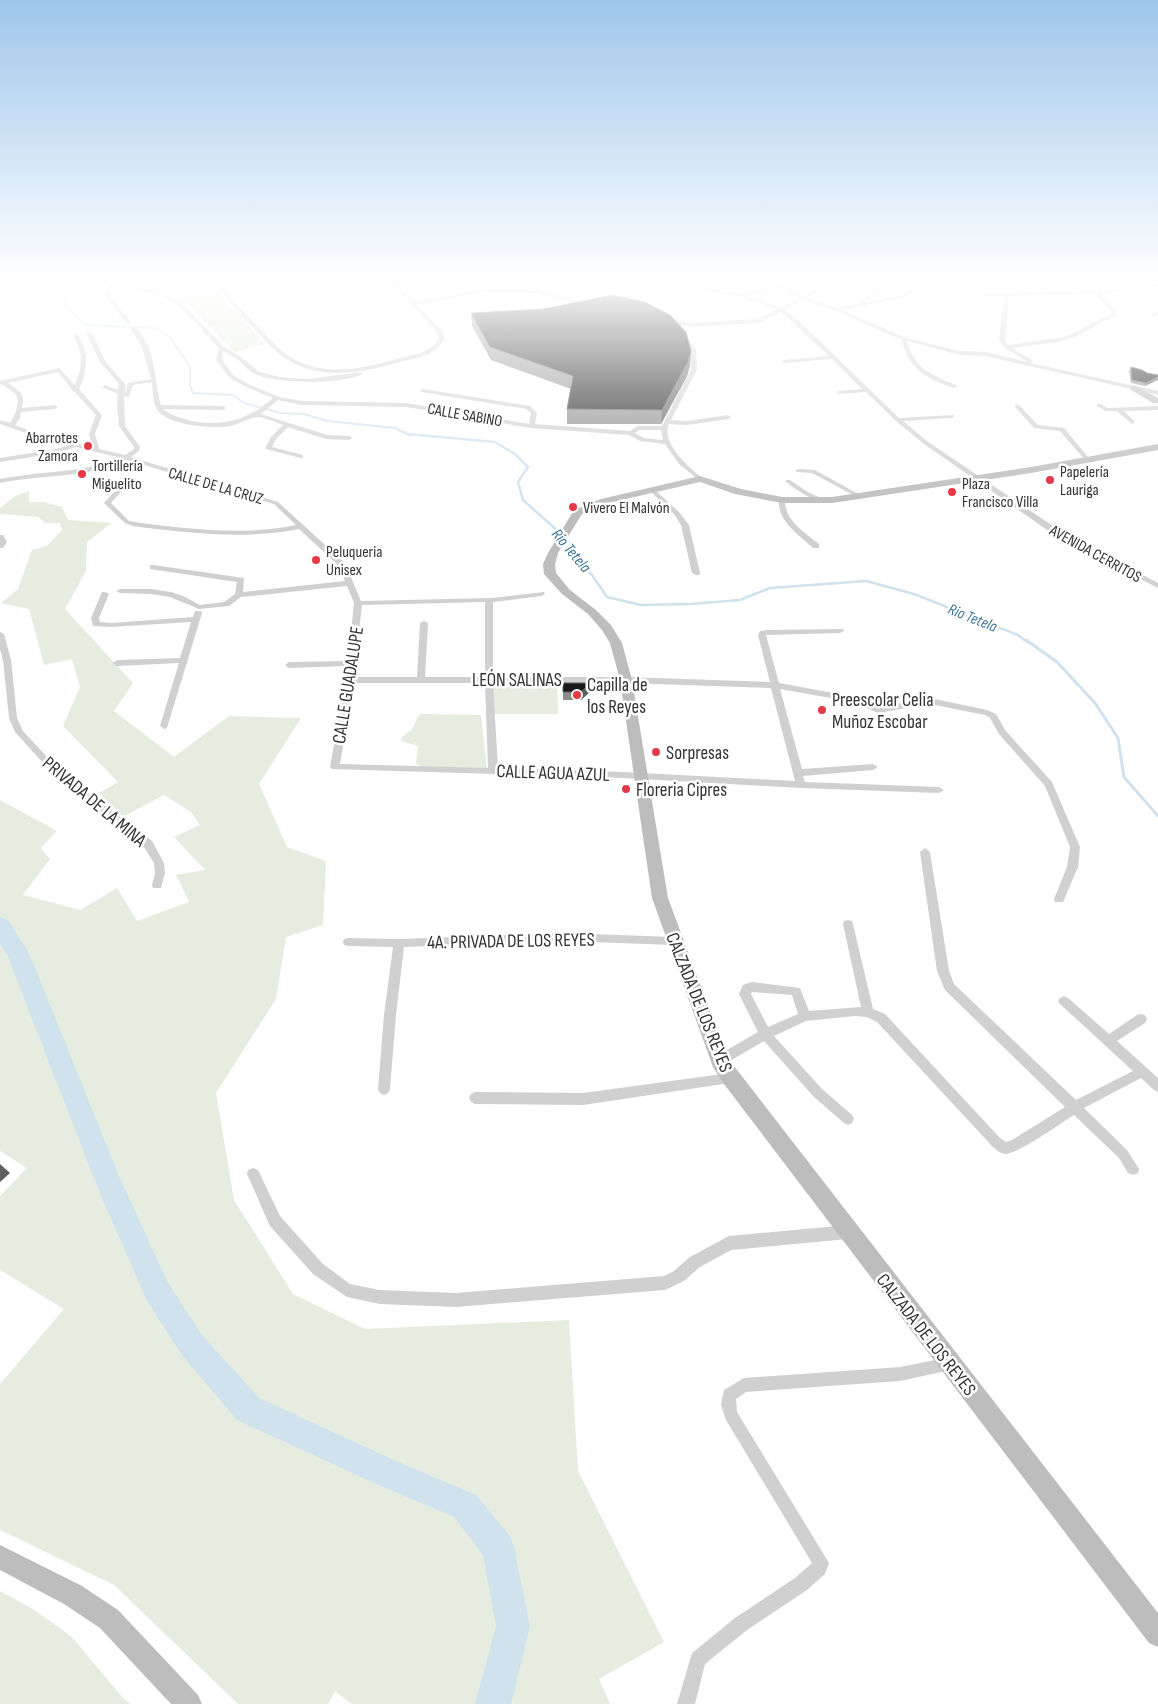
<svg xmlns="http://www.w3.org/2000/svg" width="1158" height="1704" font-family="'Sofia Sans Condensed',sans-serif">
<rect width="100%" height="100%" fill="#fff"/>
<path fill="#e6ecdf" d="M175 279 197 283 213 294H219L266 344 235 352 186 303 163 293 124 288Z
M29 491V502H44L62 507 68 520 112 523 87 542 86 571 65 609 133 683 114 711 174 757 229 716 301 718 259 784 287 847 326 861 323 925 286 937 276 999 216 1093 234 1200 293 1294 365 1329 569 1320 578 1471 664 1642 599 1679 610 1704H352L335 1691 328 1704H238L114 1585 0 1530V1384L64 1309 0 1270V1196L27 1168 0 1151V800L57 831 41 848 50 859 23 895 80 910 117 888 137 921 189 902 176 875 205 870 174 837 200 825 191 812 164 795 123 817 99 793 118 782 63 726 80 687 72 659 44 665 29 609 1 603 18 589 32 550 47 546 62 530 60 523H45L38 517 0 514V508L15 496Z
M492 682H557L558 714H492Z
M421 714 481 715 487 770 422 769 416 763 418 746 401 741C402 734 407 734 412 729 416 723 415 719 421 714Z
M0 1591 33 1609 72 1637 123 1698 131 1704H0Z"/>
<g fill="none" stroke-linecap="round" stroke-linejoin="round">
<path stroke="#cfe2ee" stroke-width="2" d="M30 276 38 281 62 286 67 294 65 305 86 325 156 328 170 337 190 367V385L193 393 233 395 244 403 281 413 303 414 328 421 395 428 411 436"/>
<path stroke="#cfe2ee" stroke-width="2.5" d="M408 434 495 442 515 454 528 467 518 482 523 500 568 540 577 561 592 575 607 597 641 605 690 604 740 600 770 588 866 581 914 594 1018 635 1027 642"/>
<path stroke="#cfe2ee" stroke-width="3" d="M1026 640 1057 662 1095 703 1118 738 1124 777 1158 816"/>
<path fill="#cfe2ee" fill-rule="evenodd" d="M0 917 8 920 29 953 119 1176 167 1281 202 1335 259 1398 396 1461 476 1495 510 1536 514 1548 530 1626 511 1704H475L496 1626 483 1555 454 1517 374 1483 237 1420 182 1355 147 1301 99 1191 8 957 0 944Z"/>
<path fill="#d0d0d0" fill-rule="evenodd" d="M98 276H103L112 286 154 291 177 300 191 312 224 347 241 357 259 372 280 377 308 379 360 372 363 374C342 385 276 384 255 374 248 371 243 364 237 359 233 356 228 354 223 351L222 360 234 376 248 384 279 397 302 401 406 403 529 424 531 413 526 409 421 392V390L423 389 530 406 537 413 535 424 630 431 638 426H662L691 369 690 350 678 333 683 332 696 350 697 369 671 420 687 421 728 415 731 417 728 419 687 425 669 424C660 443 690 468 702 478L703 479 700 481 679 464 665 444 640 441 629 435 531 428 406 407 302 405 278 400 261 414 327 435 349 436 352 438 349 440 326 439 288 427 276 439 272 447 303 455V457L301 458 266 449 265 448 271 437 283 425C276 423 265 417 257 417 252 417 238 424 231 426 213 429 167 426 157 409 152 401 153 391 152 382L133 385 129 397H125L124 395 125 426 140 447 139 451 131 457 278 502 345 563 361 601 492 598 544 592 545 594 541 596 493 602V677H626L770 682 758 635 760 631 767 630 843 629 844 631 840 633 766 635 779 683 855 697 879 707 930 698 987 710 996 714 1005 730 1052 782 1080 847 1078 867 1063 902H1055L1054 899 1067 867 1070 847 1045 786 999 734 990 718 985 715 930 704 878 713 853 702 780 689 802 769 873 764 878 767 873 770 803 776 805 782 939 787 944 790 939 793 801 788 623 778 332 769 330 767 348 666 289 668 285 665 289 662 348 661 354 603 347 586 241 597 229 606 199 609 170 597 151 594 120 593 116 591 120 589H151L171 592 183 596 200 605 224 602 235 594 237 582 150 569V565H153L244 578 243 592 345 581 339 566 299 529C243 540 189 533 133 526L125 523 104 503 126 479 128 478 131 480 111 503 129 521 134 522C188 529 242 536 296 525L274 504 127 460C88 479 42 474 0 483V479C40 471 82 473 121 458L76 447 57 453 0 462V458L56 449 69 445 40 438 0 424V420L10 423C14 418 21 402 16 395 13 391 6 387 2 384L0 385V381L59 368 75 385 80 370 81 355 74 335H78C89 352 88 371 79 389L102 415 95 434 99 449 125 455 134 449V447L119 426 117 404 118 394 102 387 105 385 118 390 119 384 100 362 86 332H90L93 335 106 362 125 384V394L128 383 151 379 142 347 130 328 133 326C156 341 154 382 161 405L223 406 226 408 223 410 163 409C170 415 179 417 188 420 220 428 249 420 273 398L244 386 230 378 216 360 219 348C198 327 182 301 152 293 139 290 125 290 112 289L110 292 111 297 132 323 127 324 106 297 105 292 108 287ZM58 372 73 391 75 392 96 415 89 434 92 447 44 436 15 425 20 418 21 412 55 409 58 407 55 405 22 408C26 393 19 391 8 383ZM639 430H661L663 440 644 438 635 433ZM485 602V677H425L428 623 424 621 420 623 417 677H354L362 605ZM354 683H485L488 768 340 764ZM493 683H626L771 688 795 781 623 772 498 768Z
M211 276H215L217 278 239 276 218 281C230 299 246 314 261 330 271 340 280 351 292 358 324 377 363 369 396 359 412 355 431 354 439 338L437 332 385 276H390L413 300C438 300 462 291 487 290 502 289 518 290 534 290L525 284 518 276H523L528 282 545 292 594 304 591 306 562 300 538 293 487 292 457 296 430 304H416L443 332 445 338C435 357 414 358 396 363 361 373 320 380 288 360 276 353 266 342 257 332 239 314 223 296 211 276Z
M646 276H653L667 281 739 294 778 285 782 276H786L783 285 803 296 836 276H842L807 298 837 308 902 295 909 290 915 281C904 293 890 288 876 294 871 297 868 301 862 303L859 301 873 292 903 286 916 278 920 281 913 292 906 297 842 310 906 338 960 351 985 352 1028 362 1005 348 999 340 1004 296H980L978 294 1127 290 1140 289 1158 283V286L1141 291 1101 293 1115 310 1117 315 1074 337 1058 342 1012 348 1032 360 1033 361 1030 363 1158 391V395L985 356 960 355 907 341C914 369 932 375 956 385L957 386 954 388C927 379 908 369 902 340L835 311 803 300 785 310 798 320 899 418 954 415V417L952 418 903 421 928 442 1059 530 1158 583V588L1053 534 924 444 896 421 866 392 837 394V392L839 391 862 389 832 359 782 363 781 362 784 360 829 356 781 312 759 323 691 327 664 322 667 320 691 323 758 319 777 309 736 296 666 283ZM779 288 799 298 781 307 745 296ZM1095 293 1111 311V314L1070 335 1058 338 1008 345 1005 340 1009 296Z
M1158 311V315L1154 316 1151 314Z
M1097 404H1101L1108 408 1158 406V410L1124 411 1135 422 1132 424 1117 411H1105L1097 406Z
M1015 405H1019L1038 425 1064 428 1090 459V461H1086L1060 431 1034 428 1015 407Z
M798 469 815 470 862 496 857 497 812 473 796 472V470Z
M786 480H790L808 492 825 500C817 505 794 488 786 482Z
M651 490H655L679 512 689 525 700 573 699 575H696L692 573 681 525 674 514 651 492Z
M782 498 785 500C784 520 805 533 819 544V548H813C799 535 777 521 779 500Z
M0 535H3L7 542 3 548H0Z
M102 592H105L109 594 99 618 100 622 111 623 193 617 195 611H201L202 613 167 728 164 729 160 726 179 663 117 666 113 663 117 660 180 658 191 622 111 627 93 626 91 618Z
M0 632 4 634 11 660 17 718 23 731 61 772 152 841 164 863 165 873 161 888H153L152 885 155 873 154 863 144 847 55 776 15 732 9 718 3 660 0 649Z
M925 848 930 852 949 971 954 984 1076 1100 1133 1071 1060 1004 1058 1001 1060 998 1064 996 1068 998 1109 1034 1137 1015 1141 1014 1145 1015 1147 1019 1145 1023 1117 1041 1158 1078V1092L1154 1090 1141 1078 1084 1108 1127 1150 1139 1169 1138 1173 1133 1175 1128 1173 1119 1158 1074 1115C1061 1123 1018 1154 1005 1154 1001 1154 995 1149 992 1146L877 1022 867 1017 855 1016 806 1021 774 1036 822 1089 852 1115 854 1119 852 1123 848 1125 844 1123 814 1097 764 1041 723 1065 719 1066 715 1065 713 1061 715 1057 758 1032 739 994 743 985 752 982 800 988 809 1011 861 1007 843 924 844 921 848 920 852 921 853 924 873 1009 885 1014 1000 1138 1006 1142 1012 1140 1065 1107 945 990 937 971 920 852ZM752 992 792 995 798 1014 768 1027 751 994Z
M562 933 674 937 678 938 679 941 678 944 674 945 562 941 404 947 396 1015 390 1089 388 1093 384 1095 380 1093 378 1089 384 1015 393 947 348 946 344 945 343 942 344 939 348 938 399 939Z
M730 1073 734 1074 736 1078 734 1082 730 1083 583 1105 475 1104 471 1102 469 1098 471 1094 475 1092 583 1093Z
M253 1168 258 1170 280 1216 323 1264 350 1284 380 1290 456 1293 664 1276 674 1271 690 1257 729 1236 848 1225 853 1227 855 1232 853 1237 848 1239 731 1250 700 1267 684 1281 665 1290 456 1307 380 1304 347 1297 313 1274 270 1226 247 1174 248 1170Z
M950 1357 955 1359 957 1364 955 1369 900 1381 746 1392 736 1399 737 1412 829 1563 825 1574 807 1590 747 1630 705 1664 695 1704H677L692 1653 735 1618 795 1578 812 1563 726 1420 721 1405 724 1390 744 1378 900 1367Z"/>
<path fill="#bdbdbd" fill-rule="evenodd" d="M1134 385 1158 398V403H1153L1131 390 1130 388Z
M1158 444V450L1031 473 832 503H782L735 494 700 482 608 503 582 514 558 553 555 564 556 573 570 590 596 610 611 625 622 643 632 680 668 898 727 1057 1158 1613V1647L1149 1643 724 1084 713 1067 652 898 620 680 610 643 602 630 588 614 562 594 544 574 543 564 548 553 574 510 601 499 700 476 741 489 782 497H832L1031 467Z
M0 1545 82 1586 118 1610 198 1695 202 1704H171L100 1628 64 1604 0 1570Z"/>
<path fill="#ababab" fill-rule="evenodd" d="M1147 276 1158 277V282Z"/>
</g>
<path fill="#8c8c8c" d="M471 313 690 365 687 376 661 424H567V409L571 389 491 360 472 326Z
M1131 367 1147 373 1158 375 1145 386 1131 383 1129 371Z
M563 683 591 691 581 700H563Z"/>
<path fill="#5f5f5f" d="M691 351 690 365 687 376 661 424 662 410Z
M1158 377V380L1145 386 1146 383Z
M591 683V691L581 700V692Z
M0 1164 10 1173 0 1182Z"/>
<path fill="#1a1a1a" stroke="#5f5f5f" d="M612 295 645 302 670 315 686 332 691 351 688 362 662 410 567 409 573 376 490 347 471 313 543 309Z
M1131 367 1142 370 1147 373 1158 375V377L1146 383 1132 380Z
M563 683H591L581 692H563Z"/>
<linearGradient id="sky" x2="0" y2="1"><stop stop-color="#9ec6ea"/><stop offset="0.54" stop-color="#fff"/><stop offset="1" stop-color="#fff" stop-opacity="0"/></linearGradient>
<rect width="1158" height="515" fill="url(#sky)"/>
<g fill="#e63946" stroke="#fff" stroke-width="2">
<circle cx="88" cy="446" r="5"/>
<circle cx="82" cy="474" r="5"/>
<circle cx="1050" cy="480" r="5"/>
<circle cx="952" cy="492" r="5"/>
<circle cx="573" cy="507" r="5"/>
<circle cx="316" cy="560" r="5"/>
<circle cx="577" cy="695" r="5"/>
<circle cx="822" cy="710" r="5"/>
<circle cx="656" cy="752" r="5"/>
<circle cx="626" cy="789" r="5"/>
</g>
<g text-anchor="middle" stroke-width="5" stroke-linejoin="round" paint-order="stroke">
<g font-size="16" fill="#333" stroke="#fff">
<text transform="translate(465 414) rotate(10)" y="6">CALLE SABINO</text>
<text transform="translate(216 485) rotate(16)" y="6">CALLE DE LA CRUZ</text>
<text transform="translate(1096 553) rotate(29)" y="6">AVENIDA CERRITOS</text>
</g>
<g font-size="16" fill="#333" stroke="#fff" text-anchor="start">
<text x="78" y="443" text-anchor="end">Abarrotes<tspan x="78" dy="18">Zamora</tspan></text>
<text x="92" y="471">Tortillería<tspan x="92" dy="18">Miguelito</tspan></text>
<text x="1060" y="477">Papelería<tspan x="1060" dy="18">Lauriga</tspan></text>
<text x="962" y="489">Plaza<tspan x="962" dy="18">Francisco Villa</tspan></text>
<text x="583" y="513">Vivero El Malvón</text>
<text x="326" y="557">Peluqueria<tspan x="326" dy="18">Unisex</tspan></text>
</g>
<g font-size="16" font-style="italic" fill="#3f7597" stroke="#fff">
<text transform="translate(572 550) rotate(50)" y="6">Rio Tetela</text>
<text transform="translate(973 617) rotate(22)" y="6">Rio Tetela</text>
</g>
<g font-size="19" fill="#333" stroke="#fff">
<text x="517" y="686">LEÓN SALINAS</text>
<text transform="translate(347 685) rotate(-81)" y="7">CALLE GUADALUPE</text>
<text transform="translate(553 772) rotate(2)" y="7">CALLE AGUA AZUL</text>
<text transform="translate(95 801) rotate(40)" y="7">PRIVADA DE LA MINA</text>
<text transform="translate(511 940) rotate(-1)" y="7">4A. PRIVADA DE LOS REYES</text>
<text transform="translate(700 1002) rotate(68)" y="7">CALZADA DE LOS REYES</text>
<text transform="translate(927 1334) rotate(52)" y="7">CALZADA DE LOS REYES</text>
</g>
<g font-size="19" fill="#333" stroke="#fff" text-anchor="start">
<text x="587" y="691">Capilla de<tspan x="587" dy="22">los Reyes</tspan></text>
<text x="832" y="706">Preescolar Celia<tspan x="832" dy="22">Muñoz Escobar</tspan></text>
<text x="666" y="759">Sorpresas</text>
<text x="636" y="796">Floreria Cipres</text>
</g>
</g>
</svg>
